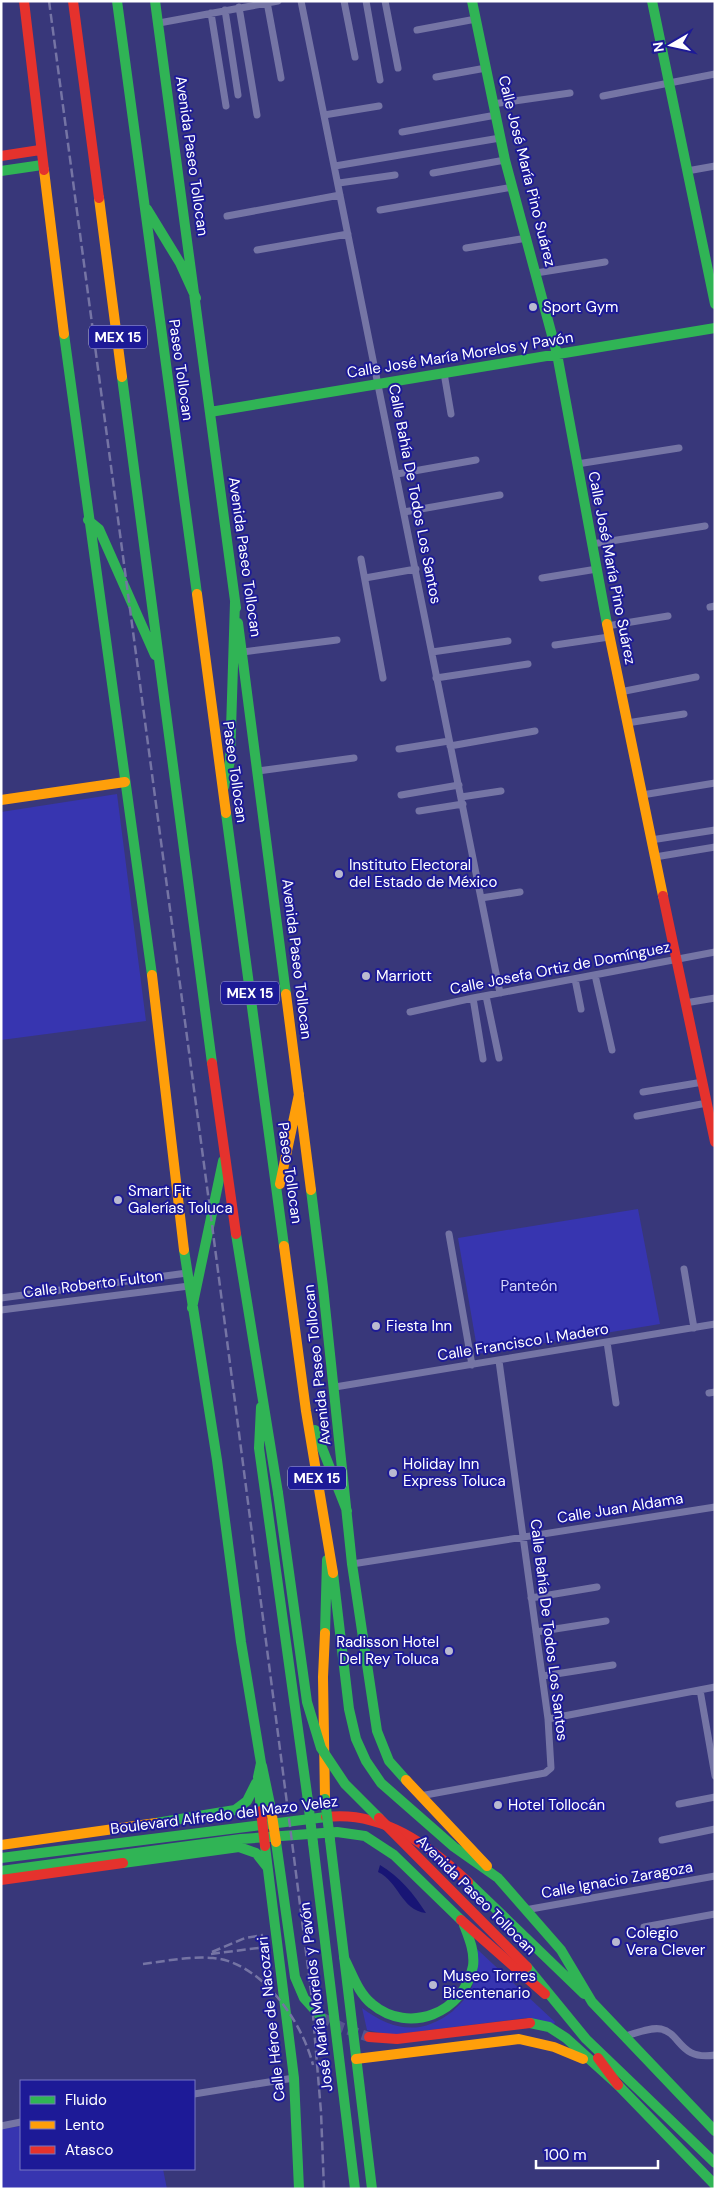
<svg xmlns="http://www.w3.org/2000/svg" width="716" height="2190" font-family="'DM Sans',sans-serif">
<rect width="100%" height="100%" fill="#38377a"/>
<path fill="#3735b0" d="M117 794 146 1021 1 1040V812Z
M638 1209 660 1324 478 1354 458 1238Z
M477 1949 555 2022 554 2024 540 2020 526 2018 390 2035 367 2030 362 2008C393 2031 421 2036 453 2011 460 2004 468 1997 472 1987 476 1975 476 1962 477 1949Z
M21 2126V2169H163L167 2189H1V2129Z"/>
<path fill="#181575" d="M380 1865C399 1876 414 1894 426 1913 401 1910 399 1882 378 1872Z"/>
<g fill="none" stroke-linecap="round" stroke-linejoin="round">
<path stroke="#56558e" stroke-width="10" stroke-dasharray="10 5" stroke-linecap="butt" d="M321 2017 343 2028 369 2037"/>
<path stroke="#7575a5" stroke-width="7" d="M301 1 500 993
M344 1 355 57
M366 1 380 80
M385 1 398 68
M267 2 281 78
M239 7 257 115
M225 10 238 95
M211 13 226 106
M159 23 278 1
M417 30 476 19
M436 77 486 68
M603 96 715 74
M493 104 570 93
M324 115 379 106
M402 132 496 115
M335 166 500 138
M687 171 715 166
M433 173 505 160
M339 183 395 175
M380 210 513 187
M227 216 340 195
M466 248 527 238
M257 250 348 234
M536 273 605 262
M444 373 451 414
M577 464 679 448
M397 474 476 460
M404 512 500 495
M592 544 705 526
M361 559 383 678
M365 578 416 569
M542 578 597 569
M710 607 715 606
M607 626 668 616
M555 645 609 637
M243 652 337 640
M432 652 508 641
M436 678 528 664
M620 692 696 677
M627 723 684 714
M450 746 535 731
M399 749 449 741
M258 771 354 758
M401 795 459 785
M642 795 715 783
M461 797 501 791
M419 811 463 804
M651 840 715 830
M655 857 715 847
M481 898 520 892
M595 975 612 1050
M575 979 581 1009
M486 996 499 1058
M473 998 483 1059
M685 1003 715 998
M410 1012 473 998 715 952
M643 1092 703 1082
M637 1116 707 1103
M449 1234 472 1365
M684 1269 694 1328
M1 1298 187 1273
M1 1310 189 1286
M607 1342 616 1403
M335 1387 715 1324
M709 1393 715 1392
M352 1564 715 1507
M531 1598 597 1587
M536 1632 606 1621
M543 1676 613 1665
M700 1690 715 1776
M548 1719 715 1687
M420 1796 545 1773 551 1768 548 1719 499 1361
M679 1804 715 1797
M662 1840 715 1829
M525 1910 715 1876
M644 1927 715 1914
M626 2036C637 2033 650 2027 661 2029 681 2033 679 2061 715 2055
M194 2094 294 2078
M1 2126 21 2122"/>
<path stroke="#30b455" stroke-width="10" d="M117 1 197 594
M155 1 236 608
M472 1 505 160 557 354 607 624
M652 1 715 304
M1 171 42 165
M147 209 180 263 196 298
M64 334 152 975
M122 377 212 1063
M210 412 715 328
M88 520 99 529 155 655
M238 623 286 994
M224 787 230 761 235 602
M226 813 284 1246
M311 1190 323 1287 352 1564 377 1731 389 1761 406 1780
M236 1234 278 1493
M184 1250 217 1460 241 1642 261 1763 258 1777 261 1811
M192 1308 223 1161
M261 1407 259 1448 308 1801
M315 1430 347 1511
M333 1573 349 1709 356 1739 366 1761 381 1783 454 1847 498 1878 561 1950 592 2002 715 2131
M325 1633 327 1560
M262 1766 271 1809
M156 1823 235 1810 247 1801 256 1783
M330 1840 372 2189
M276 1842 295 1977 304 1998 321 2017
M313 1843 355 2189
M265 1846 294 2078 299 2189
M1 1858 326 1817
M123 1863 239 1847 256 1853 267 1867
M1 1871 241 1839 337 1832 365 1836 394 1855 461 1920
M468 1882 584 1994
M344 1958C352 1973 358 1993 372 2004 409 2035 464 2013 473 1966 475 1952 469 1938 464 1925
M527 1967 586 2039 715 2163
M530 2023 549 2027 566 2038 618 2085 715 2185"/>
<path stroke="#ff9f0a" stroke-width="10" d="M44 170 64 334
M99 198 122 377
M197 594 226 813
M607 624 663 896
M1 800 125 782
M152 975 184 1250
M286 994 311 1190
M280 1184 299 1094
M284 1246 306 1411 333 1573
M325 1633 323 1677 325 1799
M406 1780 487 1866
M1 1845 156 1823
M356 2059 519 2039 554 2047 583 2059"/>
<path stroke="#e5322d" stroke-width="10" d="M24 1 44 170
M73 1 99 198
M1 156 40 150
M663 896 715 1142
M212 1063 236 1234
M326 1817C382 1810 430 1846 468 1882
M1 1880 123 1863
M461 1920 545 1994
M369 2037 397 2039 530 2023
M598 2058 618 2085"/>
<path stroke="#7574a4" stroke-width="2.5" stroke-dasharray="9 4" stroke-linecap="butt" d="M49 1 211 1217 292 1842 311 1991 321 2112 324 2189
M212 1952 245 1938 263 1935
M211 1954 266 1947
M143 1964C166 1961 190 1956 213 1958 261 1962 302 2021 313 2065"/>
<path stroke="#30b455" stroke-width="10" d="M278 1493 307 1702 321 1748 345 1784 379 1818
M325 1799 330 1840
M308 1801 313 1843"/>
<path stroke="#ff9f0a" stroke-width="10" d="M271 1809 276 1842"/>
<path stroke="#e5322d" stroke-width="10" d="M261 1811 265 1846
M379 1818 527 1967"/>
</g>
<g fill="#b9b9d0" stroke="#1d1a97" stroke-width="2">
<circle cx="533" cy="307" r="5"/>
<circle cx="339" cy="874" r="5"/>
<circle cx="366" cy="976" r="5"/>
<circle cx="118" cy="1200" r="5"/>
<circle cx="376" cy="1326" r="5"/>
<circle cx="393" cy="1473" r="5"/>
<circle cx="449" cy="1651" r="5"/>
<circle cx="498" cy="1805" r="5"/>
<circle cx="616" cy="1942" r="5"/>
<circle cx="433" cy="1985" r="5"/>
</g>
<g text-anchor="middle" stroke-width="4" stroke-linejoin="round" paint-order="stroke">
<g fill="#1d1a97" stroke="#bbbae0" stroke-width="1">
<rect x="89" y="325.5" width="58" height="23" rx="4"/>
<rect x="221" y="981.5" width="58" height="23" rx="4"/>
<rect x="288" y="1466.5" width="58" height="23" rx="4"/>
</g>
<g font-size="14" font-weight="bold" fill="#fff">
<text x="118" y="342">MEX 15</text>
<text x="250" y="998">MEX 15</text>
<text x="317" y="1483">MEX 15</text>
</g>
<g font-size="15" fill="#fff" stroke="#1d1a97">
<text transform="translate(192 156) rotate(82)" y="5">Avenida Paseo Tollocan</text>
<text transform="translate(527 171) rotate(76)" y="5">Calle José María Pino Suárez</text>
<text transform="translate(460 355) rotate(-9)" y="5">Calle José María Morelos y Pavón</text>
<text transform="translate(181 370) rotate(82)" y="5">Paseo Tollocan</text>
<text transform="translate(415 494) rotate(79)" y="5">Calle Bahía De Todos Los Santos</text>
<text transform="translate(245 557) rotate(82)" y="5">Avenida Paseo Tollocan</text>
<text transform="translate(612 568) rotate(79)" y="5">Calle José María Pino Suárez</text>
<text transform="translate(235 772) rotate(82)" y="5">Paseo Tollocan</text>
<text transform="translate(297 959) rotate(83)" y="5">Avenida Paseo Tollocan</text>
<text transform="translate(560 968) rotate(-11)" y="5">Calle Josefa Ortiz de Domínguez</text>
<text transform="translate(290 1173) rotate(82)" y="5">Paseo Tollocan</text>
<text transform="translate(93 1284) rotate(-7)" y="5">Calle Roberto Fulton</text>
<text transform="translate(523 1342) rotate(-9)" y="5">Calle Francisco I. Madero</text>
<text transform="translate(317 1365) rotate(-96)" y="5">Avenida Paseo Tollocan</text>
<text transform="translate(620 1508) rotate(-9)" y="5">Calle Juan Aldama</text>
<text transform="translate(549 1630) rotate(83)" y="5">Calle Bahía De Todos Los Santos</text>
<text transform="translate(224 1815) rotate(-7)" y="5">Boulevard Alfredo del Mazo Velez</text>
<text transform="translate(617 1880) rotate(-10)" y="5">Calle Ignacio Zaragoza</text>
<text transform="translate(476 1895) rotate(45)" y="5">Avenida Paseo Tollocan</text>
<text transform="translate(316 1997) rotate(-97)" y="5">José María Morelos y Pavón</text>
<text transform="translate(271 2019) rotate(-96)" y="5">Calle Héroe de Nacozari</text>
</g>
<g font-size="15" fill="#fff" stroke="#1d1a97" text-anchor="start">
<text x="543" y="312">Sport Gym</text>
<text x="349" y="870">Instituto Electoral<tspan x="349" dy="17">del Estado de México</tspan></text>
<text x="376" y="981">Marriott</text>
<text x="128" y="1196">Smart Fit<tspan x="128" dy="17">Galerías Toluca</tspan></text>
<text x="386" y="1331">Fiesta Inn</text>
<text x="403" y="1469">Holiday Inn<tspan x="403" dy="17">Express Toluca</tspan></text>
<text x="439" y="1647" text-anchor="end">Radisson Hotel<tspan x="439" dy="17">Del Rey Toluca</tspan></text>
<text x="508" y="1810">Hotel Tollocán</text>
<text x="626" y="1938">Colegio<tspan x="626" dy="17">Vera Clever</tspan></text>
<text x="443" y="1981">Museo Torres<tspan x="443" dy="17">Bicentenario</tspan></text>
</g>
<g font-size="15" fill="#d5d5fb" stroke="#1d1a97">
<text x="529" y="1291">Panteón</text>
</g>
</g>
<rect width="716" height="2190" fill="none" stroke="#ffffff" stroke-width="5"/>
<rect x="20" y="2080" width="175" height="90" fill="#1d1a97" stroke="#7776c1"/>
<rect x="30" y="2096" width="25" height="8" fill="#30b455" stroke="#7776c1"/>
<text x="65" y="2105" font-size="15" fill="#ffffff">Fluido</text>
<rect x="30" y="2121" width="25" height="8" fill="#ff9f0a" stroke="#7776c1"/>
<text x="65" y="2130" font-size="15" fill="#ffffff">Lento</text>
<rect x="30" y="2146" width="25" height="8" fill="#e5322d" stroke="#7776c1"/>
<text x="65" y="2155" font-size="15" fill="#ffffff">Atasco</text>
<g transform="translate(671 45) rotate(261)" stroke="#1d1a97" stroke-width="4" paint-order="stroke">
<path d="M0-4L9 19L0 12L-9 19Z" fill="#ffffff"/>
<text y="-8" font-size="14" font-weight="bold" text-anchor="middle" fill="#ffffff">N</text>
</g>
<path d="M536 2160v8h122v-8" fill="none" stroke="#ffffff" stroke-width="2.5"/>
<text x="544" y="2160" font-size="15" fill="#ffffff" stroke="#1d1a97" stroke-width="4" paint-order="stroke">100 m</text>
</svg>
